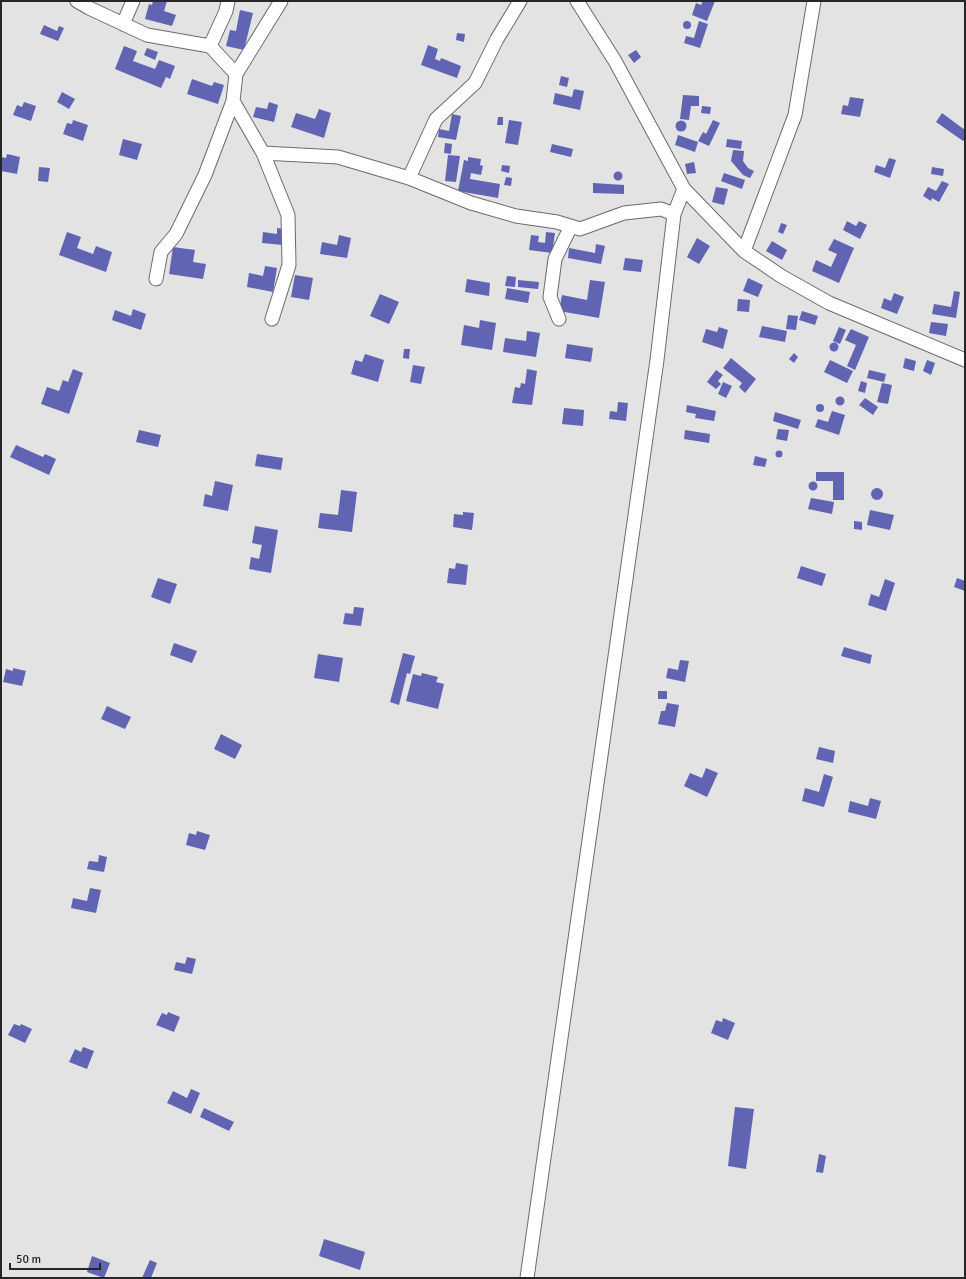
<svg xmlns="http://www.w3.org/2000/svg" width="966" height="1279" font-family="Signika,sans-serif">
<rect width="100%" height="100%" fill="#e3e3e4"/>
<path fill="#6163b3" d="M153 1H167L164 11 176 15 172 26 145 19 149 4 152 5Z
M703 1H715L707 21 692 15 696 3 701 5Z
M240 10 253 13 244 50 226 46 230 30 236 31Z
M699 21 708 24 700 48 684 43 686 36 694 38Z
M683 25a4 4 0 1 1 8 0a4 4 0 1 1-8 0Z
M44 25 57 31 59 26 64 28 58 41 40 34Z
M457 33 465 34 464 42 456 40Z
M428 45 438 49 435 59 440 61 441 58 461 66 457 78 421 65Z
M124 46 137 51 133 61 155 69 159 60 175 66 170 79 166 77 161 88 115 69Z
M147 48 158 52 155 60 144 55Z
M636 50 641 57 634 63 628 55Z
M561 76 569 78 567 87 559 85Z
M192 79 212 86 214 82 224 85 218 104 187 94Z
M574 89 584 91 580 110 553 104 555 93 572 97Z
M62 92 75 99 69 109 57 102Z
M683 95 699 96V106H691L689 120 680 119Z
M850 97 864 99 860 117 841 114 843 105 848 106Z
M24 102 36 106 31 121 13 115 17 105 22 107Z
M269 102 278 105 274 122 253 117 256 107 267 109Z
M702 106 711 107 710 114 701 113Z
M319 109 331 113 324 138 291 127 296 113 315 119Z
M942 113 965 130V139L963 141 936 122Z
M452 114 461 116 456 140 438 137 439 129 449 131Z
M498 117H503V125H497Z
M73 120 88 125 83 141 63 134 67 123 72 124Z
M509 120 522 122 518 145 505 143Z
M713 120 720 123 709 146 698 141 703 132 706 134Z
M675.5 126a5.5 5.5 0 1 1 11 0a5.5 5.5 0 1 1-11 0Z
M678 135 698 142 695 152 675 145Z
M123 139 142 144 137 160 119 155Z
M727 139 742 141 741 149 726 147Z
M445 143 452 144 451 154 444 153Z
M552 144 573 149 571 157 550 152Z
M733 150 744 151 743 161 748 168 754 171 750 178 743 175 731 161Z
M7 154 20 157 17 174 1 171V157L6 158Z
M448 155 460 156 456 182 445 181Z
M468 157 481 159 480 165 483 166 481 175 471 173 470 179 500 184 498 198 458 191 464 160 468 161Z
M889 158 896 160 890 178 874 172 876 165 885 168Z
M694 162 696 173 687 174 685 164Z
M502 165 510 166 509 173 501 171Z
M39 167 50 168 48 182 38 181Z
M932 167 944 169 943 176 931 174Z
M613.5 176a4.5 4.5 0 1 1 9 0a4.5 4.5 0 1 1-9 0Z
M724 173 745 180 742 189 721 181Z
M506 177 512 178 511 186 504 185Z
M942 181 949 184 939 202 932 198 931 201 923 196 928 187 936 191Z
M593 183 624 185V194L593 193Z
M716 187 728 189 724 205 712 202Z
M847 221 856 226 859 221 867 225 860 239 843 230Z
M781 223 787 225 783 234 778 232Z
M277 228 285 229 283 245 262 243 263 232 277 234Z
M67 232 81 237 77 248 93 254 96 246 112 252 106 272 59 255Z
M546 232 555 233 552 253 529 250 531 235 539 236 538 242 545 243Z
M339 235 351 238 347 258 320 254 322 242 337 245Z
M697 238 710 246 699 264 687 257Z
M834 239 854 248 839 283 812 271 816 260 831 267 837 254 828 250Z
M772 241 787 250 782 260 766 251Z
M596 244 605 246 601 264 568 258 569 248 595 253Z
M173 247 195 250 193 262 206 264 203 279 169 274Z
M625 258 643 260 641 272 623 270Z
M265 266 277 268 273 292 247 287 249 273 263 276Z
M295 275 313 278 309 300 291 297Z
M507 276 516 277 515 287 505 286Z
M748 278 763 285 758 297 743 291Z
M467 279 490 283 489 296 465 292Z
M518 280 539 282 538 289 518 287Z
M590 280 605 282 599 318 559 311 562 295 587 300Z
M507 288 530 292 528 303 505 299Z
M954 291 960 292 956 318 932 314 934 304 951 307Z
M894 293 904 297 897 314 881 308 884 298 891 301Z
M380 294 399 302 389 324 370 316Z
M738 299 750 300 749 312 737 311Z
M133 309 146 314 141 330 112 320 115 310 131 316Z
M802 311 818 316 815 325 799 320Z
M788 315 798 316 796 330 786 329Z
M480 320 496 323 492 350 461 345 464 325 479 328Z
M931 322 948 324 946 336 929 333Z
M762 326 787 331 785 342 759 337Z
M719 327 728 330 723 349 702 342 706 329 717 332Z
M839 327 846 330 840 344 833 341Z
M851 329 869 337 855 370 847 366 856 345 845 340Z
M527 331 540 333 536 357 503 352 505 338 526 341Z
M829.5 347a4.5 4.5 0 1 1 9 0a4.5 4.5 0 1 1-9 0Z
M567 344 593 348 591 362 565 358Z
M404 349H410L409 359 403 358Z
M794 353 798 357 794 363 789 359Z
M365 354 384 360 378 382 351 374 355 360 362 362Z
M731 358 756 379 745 393 739 387 742 383 723 368Z
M905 358 916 361 914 371 903 368Z
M830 360 853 371 847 383 824 372Z
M927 360 935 363 931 375 923 371Z
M413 365 425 367 421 384 410 382Z
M73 369 83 373 69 414 41 404 47 387 59 391 63 380 68 382Z
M527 369 537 371 532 405 512 403 515 387 520 388 521 383 525 384Z
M716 370 723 375 718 381 721 384 716 389 707 382Z
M869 370 886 374 884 382 867 378Z
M861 381 867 383 865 393 858 391Z
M723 382 732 386 726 398 718 394Z
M882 383 892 385 888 404 877 402Z
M835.5 401a4.5 4.5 0 1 1 9 0a4.5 4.5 0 1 1-9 0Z
M865 398 878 407 873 415 859 405Z
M618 402 628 403 626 421 609 419 610 411 617 412Z
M816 408a4 4 0 1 1 8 0a4 4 0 1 1-8 0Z
M687 405 716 411 714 421 695 418 696 414 686 412Z
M564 408 584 410 583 426 562 424Z
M832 411 845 415 839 435 815 427 818 419 828 422Z
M775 412 801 420 798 429 773 421Z
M778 429 789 430 787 441 776 439Z
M139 430 161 435 158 447 136 442Z
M685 430 710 434 709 443 684 439Z
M16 445 43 457 45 454 56 459 49 475 10 457Z
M775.5 454a3.5 3.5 0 1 1 7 0a3.5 3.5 0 1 1-7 0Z
M257 454 283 458 281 470 255 466Z
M755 456 767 459 765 467 753 465Z
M816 472H844V500H833V481H816Z
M215 481 233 485 228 511 203 506 205 494 212 496Z
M808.5 486a4.5 4.5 0 1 1 9 0a4.5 4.5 0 1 1-9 0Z
M871 494a6 6 0 1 1 12 0a6 6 0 1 1-12 0Z
M341 490 357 492 352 532 318 528 320 513 338 515Z
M811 498 834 502 832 514 808 509Z
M870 510 894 515 890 530 867 525Z
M463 512 474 513 472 530 453 527 454 514 463 515Z
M854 521 862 522V530L854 529Z
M255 526 278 530 271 573 249 569 251 557 259 559 262 545 252 543Z
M456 563 468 565 466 585 447 583 449 568 455 569Z
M801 566 826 574 822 586 797 578Z
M158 578 177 584 170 604 151 597Z
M957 578 965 581V591L954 587Z
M885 579 895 583 886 611 868 605 871 594 879 597Z
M354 607 364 608 361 626 343 624 345 613 353 614Z
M174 643 197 651 192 663 170 655Z
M844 647 872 655 870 664 841 656Z
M403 653 415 656 410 674 407 673 399 705 390 702Z
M318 654 343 658 339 682 314 678Z
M680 660 689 661 685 682 666 678 668 668 678 670Z
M13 668 26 671 22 686 3 682 6 669 13 671Z
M422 673 438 677 436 682 444 684 438 709 406 701 413 674 421 676Z
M658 691H667V699H658Z
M667 703 679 705 675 727 658 724 661 711H665Z
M107 706 131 717 125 729 101 719Z
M221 734 242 745 235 759 214 749Z
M819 747 835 751 833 763 816 759Z
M706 768 718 773 707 797 684 786 690 773 702 778Z
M824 774 833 777 824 807 802 801 805 788 819 792Z
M870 798 881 801 876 819 848 812 850 801 868 806Z
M197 831 210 835 205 850 186 845 189 833 196 835Z
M99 855 107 857 104 872 87 869 89 861 98 862Z
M90 888 101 890 96 913 71 908 73 898 87 901Z
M187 957 196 959 192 974 174 970 176 962 185 964Z
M168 1012 180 1017 174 1032 156 1025 162 1013 167 1015Z
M723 1018 735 1023 728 1040 711 1033 716 1020 722 1022Z
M14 1024 20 1026 21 1024 32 1029 25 1043 8 1035Z
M83 1047 94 1051 87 1069 69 1062 75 1049 81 1052Z
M191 1089 200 1093 191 1114 167 1103 173 1091 187 1098Z
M735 1107 754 1109 746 1169 728 1166Z
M204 1108 234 1122 229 1131 200 1117Z
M819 1154 826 1156 823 1173 816 1172Z
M324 1239 365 1252 360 1270 319 1256Z
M92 1256 110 1263 104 1278 87 1272Z
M150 1260 157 1263 151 1278H142Z"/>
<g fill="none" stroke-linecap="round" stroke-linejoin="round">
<g stroke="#6b6b6d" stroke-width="15">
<path id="minor" d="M77 1 89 8 147 35 210 46 236 74 233 101 205 175 176 234 161 252 156 279
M577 1 615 61 684 189 744 251 781 276 829 303 965 360
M123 24 133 1
M210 46 226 11 228 1
M236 74 281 1
M233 101 263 153 288 215 289 265 272 319
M263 153 338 157 409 178 471 203 516 216 557 222 580 229 624 213 661 209 674 214
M409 178 436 119 475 83 497 39 520 1
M744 251 795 115 814 1
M559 319 550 297 555 259 571 226
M527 1278 657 360 674 214 684 189"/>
</g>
<use href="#minor" stroke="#fff" stroke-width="13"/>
</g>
<rect width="966" height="1279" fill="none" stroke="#262627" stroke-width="4"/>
<path d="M10 1263v6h90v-6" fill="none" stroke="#262627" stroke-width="2"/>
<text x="16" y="1263" font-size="12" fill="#262627" stroke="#e3e3e4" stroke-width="3" paint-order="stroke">50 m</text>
</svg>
